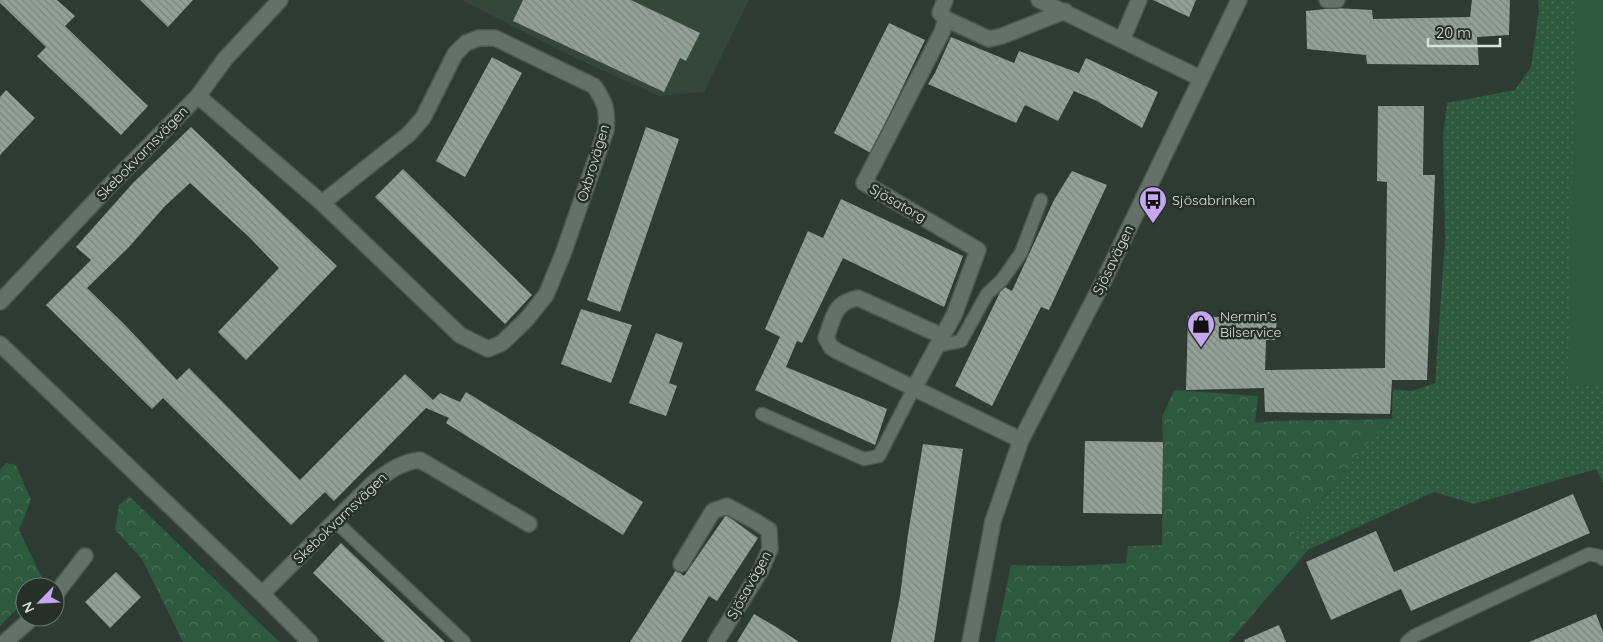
<svg xmlns="http://www.w3.org/2000/svg" width="1603" height="642" font-family="Quicksand,sans-serif">
<defs>
<pattern id="grass-dots" width="8" height="8" patternUnits="userSpaceOnUse" patternTransform="scale(1.25)"><rect width="8" height="8" fill="#2d593e"/><path d="M2 2h.1M6 6h.1" fill="none" stroke="#4b7159" stroke-width="1.8" stroke-linecap="round"/></pattern>
<pattern id="forest-crowns" width="20" height="18" patternUnits="userSpaceOnUse" patternTransform="scale(1.25)"><rect width="20" height="18" fill="#2d593e"/><path d="M2 6a3 3 0 1 1 6 0M12 15a3 3 0 1 1 6 0" fill="none" stroke="#4b7159"/></pattern>
<pattern id="building-back-hatch" width="6" height="6" patternUnits="userSpaceOnUse" patternTransform="scale(1.25)"><rect width="6" height="6" fill="#92a096"/><path d="M-1 5l2 2M0 0l6 6M5-1l2 2" fill="none" stroke="#7a847d"/></pattern>
</defs>
<rect width="100%" height="100%" fill="#2e3b32"/>
<path fill="#35473b" d="M462 0H749L704 92 659 96 565 53Z"/>
<path fill="url(#grass-dots)" d="M1538 0H1603V483L1596 469 1474 504 1434 492 1308 550 1292 535 1367 444 1392 419 1393 390 1412 391 1435 383 1445 240 1443 136 1447 103 1515 90 1531 67 1539 11Z"/>
<path fill="url(#forest-crowns)" d="M1174 390 1258 396 1255 423 1273 421 1392 419 1367 444 1292 535 1308 550 1229 642H995L1011 565 1071 566 1126 563 1128 546 1162 545 1163 442 1162 417Z
M6 463 16 465 31 500 19 530 44 582 39 587H25V601L0 626V470Z
M129 496 274 637 280 642H183L142 559 115 530 119 505Z"/>
<path fill="#2d593e" d="M1576 0H1603V387L1568 384Z"/>
<path fill="url(#building-back-hatch)" d="M0 0H57L75 16 65 26 148 106 121 135 37 56 46 47 0 3Z
M140 0H193L168 27Z
M523 0H631L700 33 686 61 680 58 664 92 513 21Z
M1153 0H1196L1189 17Z
M1472 0H1510L1509 35 1477 37 1479 65 1367 64 1366 55 1307 49 1306 11 1335 8 1372 10 1373 19 1470 17Z
M889 23 925 40 871 153 834 133Z
M951 37 1014 63 1019 51 1079 73 1086 58 1158 92 1142 128 1097 101 1074 91 1058 121 1025 105 1016 123 928 84 935 73Z
M492 57 522 73 465 177 436 161Z
M6 90 35 118 0 155V97Z
M1378 106H1424L1423 175H1435L1427 380H1392L1390 414 1265 412 1264 388 1186 390 1188 316 1277 319 1275 340H1266L1265 370 1385 368 1387 182 1377 181Z
M191 127 337 266 246 360 218 332 279 268 248 236 190 183 165 206 129 247 87 288 125 325 177 380 189 368 300 480 405 374 433 400 440 393 460 402 466 392 643 502 623 535 446 423 449 418 426 408 334 501 325 492 291 525 163 398 152 409 46 305 91 260 76 247 133 183Z
M646 127 679 139 620 312 587 300Z
M403 169 532 295 505 324 375 197Z
M1072 171 1107 185 1049 310 1041 307 992 406 955 386 1003 286 1012 291 1054 200Z
M841 199 963 256 944 307 843 258 802 343 797 341 786 367 887 409 875 445 755 390 780 337 765 329 808 231 823 238Z
M581 309 632 325 611 383 561 364Z
M656 333 683 343 669 383 677 386 666 416 629 403Z
M1085 441 1163 442 1162 514 1083 513Z
M923 444 963 449 934 642H891L900 596 908 534Z
M1573 494 1590 533 1411 611 1401 589 1331 620 1306 562 1376 531 1394 572Z
M726 515 758 538 717 601 709 596 681 642H630L676 570 684 576Z
M341 543 445 642H385L313 573Z
M116 572 141 597 110 628 85 602Z
M754 614 778 628 799 642H737Z
M1596 614 1603 632V642H1529Z
M1279 625 1286 642H1245L1244 640Z"/>
<g fill="none" stroke-linecap="round" stroke-linejoin="round">
<g stroke="#4d5750" stroke-width="15">
<path id="lane" d="M937 346 961 341 987 294 1002 280 1021 253 1041 200
M762 414 864 459 879 456 914 388
M335 521 464 642
M1407 642 1414 636 1589 554 1599 556 1603 559"/>
</g>
<g stroke="#4d5750" stroke-width="18">
<path id="street" d="M1039 0 1200 78
M1327 0H1337
M946 19 989 39 1002 36 1065 11
M1122 40 1139 0
M198 96 322 203 460 335 488 349 502 343 526 320 546 295 563 254 606 130C608 110 605 102 594 86L495 38H479L466 43 455 54 423 118 409 134 322 203
M0 302 113 182 198 96 225 59 280 0
M942 336 858 298C833 303 834 317 826 338L831 347 837 351 1021 440
M0 344 262 594 310 642
M914 388 954 315 978 250 864 183 942 32 946 19 940 13 945 0
M681 564 713 511 727 506 753 520 769 530 770 549 761 570 716 642
M262 594 373 483C388 472 401 462 420 460L529 524
M55 595 85 556
M5 642 33 617
M970 642 993 521 1021 440 1104 280 1239 0"/>
</g>
<use href="#lane" stroke="#647168" stroke-width="12"/>
<use href="#street" stroke="#647168" stroke-width="15"/>
</g>
<defs>
<g id="bus-pin" transform="scale(1.4375)"><path d="M0 17L-7.5 6A9.5 9.5 0 1 1 7.5 6Z" fill="#c6a6f0" stroke="#253029"/><path d="M-5-6H5V4H4V6H2V4H-2V6H-4V4H-5ZM-3.5-4V0h7V-4ZM-3.5 1.2v1.5H-2V1.2ZM2 1.2v1.5H3.5V1.2Z" fill="#111"/></g>
<g id="shop-pin" transform="scale(1.4375)"><path d="M0 17L-7.5 6A9.5 9.5 0 1 1 7.5 6Z" fill="#c6a6f0" stroke="#253029"/><path d="M-5-2.5h2.3a2.7 3.5 0 0 1 5.4 0H5L5.5 6h-11ZM-1.5-2.5h3a1.5 2.3 0 0 0-3 0Z" fill="#111"/></g>
</defs>
<g fill-rule="evenodd">
<use href="#bus-pin" x="1153" y="200"/>
<use href="#shop-pin" x="1201" y="324"/>
</g>
<g text-anchor="middle" stroke-width="5" stroke-linejoin="round" paint-order="stroke">
<g font-size="14" fill="#d9e1db" stroke="#253029">
<text transform="translate(142 153) rotate(-46)" y="5">Skebokvarnsvägen</text>
<text transform="translate(593 163) rotate(-73)" y="5">Oxbrovägen</text>
<text transform="translate(898 203) rotate(30)" y="5">Sjösatorg</text>
<text transform="translate(1113 260) rotate(-64)" y="5">Sjösavägen</text>
<text transform="translate(340 518) rotate(-44)" y="5">Skebokvarnsvägen</text>
<text transform="translate(749 585) rotate(-61)" y="5">Sjösavägen</text>
</g>
<g font-size="14" fill="#d9e1db" stroke="#253029" text-anchor="start">
<text x="1172" y="205">Sjösabrinken</text>
<text x="1220" y="321">Nermin’s<tspan x="1220" dy="16">Bilservice</tspan></text>
</g>
</g>
<g transform="translate(40 602) rotate(246)"><circle r="24" fill="#253029" stroke="#6d7770"/>
<path d="M0-4L9 19L0 12L-9 19Z" fill="#c6a6f0"/>
<text y="-8" font-size="14" font-weight="bold" text-anchor="middle" fill="#d9e1db">N</text>
</g>
<path d="M1428 38v8h72v-8" fill="none" stroke="#d9e1db" stroke-width="2.5"/>
<text x="1436" y="38" font-size="15" fill="#d9e1db" stroke="#253029" stroke-width="4" paint-order="stroke">20 m</text>
</svg>
